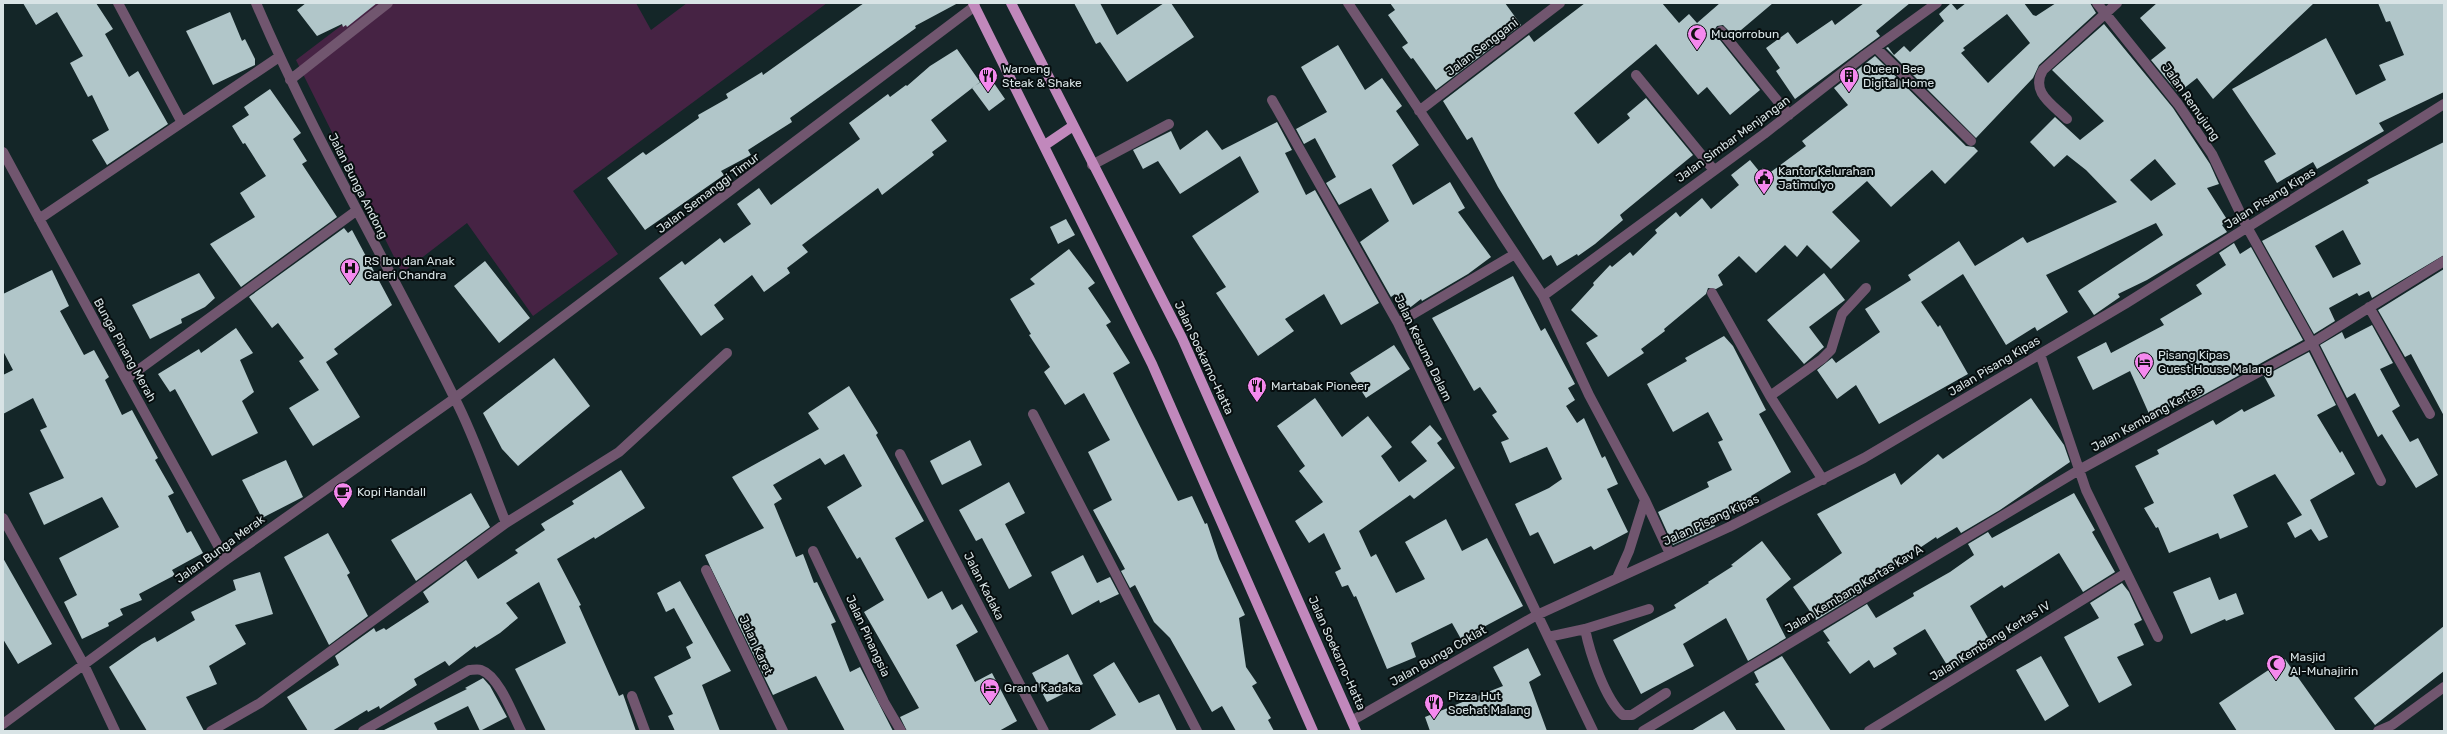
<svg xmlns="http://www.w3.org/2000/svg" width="2447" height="734" font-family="Rubik,sans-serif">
<rect width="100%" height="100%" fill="#142628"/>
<path fill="#462344" d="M371 3H636L651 30 687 3H827L573 191 618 254 533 316 467 223 402 273 296 60Z"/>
<path fill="#b1c6c9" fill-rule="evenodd" d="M23 3H96L113 29 105 34 129 77 138 71 168 124 107 165 92 140 109 130 92 95 88 97 70 63 83 56 57 12 36 25Z
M306 3H377L347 27 346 25 343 27 342 24 317 36 297 10Z
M864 3H958L915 26 916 28 790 118 792 122 748 150 751 155 721 171 724 175 645 230 607 178 643 152 646 155 699 118 698 115 728 98 726 94 762 72 763 75Z
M1074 3H1100L1117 35 1164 3H1171L1194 37 1127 82 1100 42 1096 44Z
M1390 3H1505L1521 25 1436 90 1413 58 1411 59 1402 47 1408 43 1388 15 1395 10Z
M1585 3H1662L1679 23 1689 14 1697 23 1720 3H1773L1734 36 1723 25 1717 26 1715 29 1716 35 1760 90 1730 115 1707 87 1698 95 1656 44 1574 113 1598 144 1630 118 1627 114 1646 98 1693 155 1620 215 1623 220 1595 244 1578 256 1577 254 1557 266 1551 255 1543 260 1498 187 1472 137 1467 140 1443 101 1529 35 1534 42Z
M1864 3H1910L1876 31 1880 36 1795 99 1776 71 1780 68 1766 48 1788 32 1797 44 1832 20 1835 25Z
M1951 3 1957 10 1966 3H2024L2033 15 2036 16 2056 3H2090L2096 13 2039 65 2033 78 1976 138 1886 48 1888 47 1894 55 1904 46 1910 52 1944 21 1939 14ZM2007 14 2030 43 1988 83 1961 53 1965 50 1963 48Z
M2157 3H2314L2213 99 2197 78 2178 93 2151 60 2166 48 2140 18Z
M2378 3H2444V92L2379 123 2384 131 2317 169 2313 162 2277 183 2264 161 2276 154 2232 89 2326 38 2356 95 2386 80 2379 65 2404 55 2390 21 2386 22Z
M230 12 242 41 245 39 255 59V65L213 85 186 31Z
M2104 24 2173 108 2210 164 2219 184 2207 188 2228 221 2222 225 2227 232 2147 280 2118 294 2120 297 2094 315 2078 291 2163 235 2156 223 2046 275 2068 312 2037 331 2035 327 2006 345 1963 274 1921 302 1938 327 1940 325 1968 374 1879 424 1856 385 1837 399 1817 370 1832 358 1836 363 1880 332 1865 309 1911 280 1908 275 1959 241 1975 266 2023 237 2027 243 2117 202 2086 170 2067 155 2054 167 2030 142 2055 117 2080 140 2104 121 2052 70ZM2155 159 2176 184 2151 201 2130 180Z
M1338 45 1365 90 1382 78 1402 106 1396 111 1419 145 1392 165 1413 205 1450 182 1465 208 1458 212 1491 257 1468 274 1422 301 1421 299 1407 310 1395 294 1391 297 1360 242 1389 221 1371 188 1339 205 1326 183 1336 177 1315 138 1304 144 1296 129 1327 112 1301 67Z
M957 49 980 82 931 120 947 141 932 152 934 155 882 195 878 188 802 245 808 252 787 268 790 273 764 292 752 275 714 305 724 319 701 336 659 278 682 261 685 265 720 238 724 243 751 224 737 204 759 188 771 205 860 139 849 123 888 94 890 97 906 85 907 86 930 66Z
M1875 56 1966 146 1974 147 1978 151 1945 184 1932 170 1891 207 1867 181 1832 212 1860 241 1831 269 1807 245 1797 257 1785 245 1756 273 1739 256 1718 275 1723 285 1716 289 1708 288 1706 294 1664 329 1665 331 1641 349 1644 353 1608 377 1586 343 1598 336 1571 310 1594 285 1593 283 1610 265 1612 267 1630 252 1633 256 1657 233 1655 230 1676 212 1680 217 1702 198 1711 209 1739 185 1731 175 1750 160 1759 171 1763 168 1768 174 1806 146 1802 141 1848 105 1834 88Z
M989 76 1005 99 989 111 972 88Z
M270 89 301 133 293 139 307 161 302 164 337 217 241 287 210 244 255 217 240 193 266 176 245 143 243 144 232 126 249 115 244 107Z
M1277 122 1292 150 1285 153 1306 195 1315 190 1379 303 1341 325 1324 294 1285 319 1294 331 1258 356 1216 293 1226 287 1192 236 1259 192 1240 156 1180 194 1158 161 1143 169 1133 150 1171 131 1180 150 1207 130 1222 150Z
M2444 142V255L2372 298 2369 291 2359 296 2357 293 2329 308 2335 321 2314 334 2262 241 2369 183 2367 180ZM2343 230 2361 264 2333 278 2315 246Z
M1066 219 1075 235 1058 244 1050 227Z
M344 228 348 233 352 230 392 305 334 349 338 354 326 362 360 417 313 446 289 408 319 390 299 361 304 358 278 323 272 328 249 297Z
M2234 243 2240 254 2251 247 2303 340 2198 398 2172 408 2171 406 2150 416 2130 371 2093 390 2077 357 2106 342 2111 353 2164 325 2160 319 2202 294 2196 285 2226 265 2219 253Z
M1069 249 1095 283 1088 288 1111 322 1106 325 1130 363 1113 373 1178 501 1192 496 1205 524 1207 523 1219 559 1245 615 1239 618 1246 667 1257 683 1252 686 1271 718 1268 720 1274 731H1236L1222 706 1212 712 1170 638 1154 622 1135 585 1130 588 1121 571 1125 569 1093 510 1112 500 1088 452 1110 440 1084 393 1065 405 1044 372 1050 367 1029 335 1031 334 1010 299 1035 284 1030 279Z
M485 261 530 318 499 343 454 286Z
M2444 269V416L2411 354 2405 357 2378 310Z
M52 270 69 306 60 311 84 355 94 350 109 377 105 380 122 415 132 410 158 458 155 460 174 493 168 496 187 533 191 531 203 553 172 570 175 575 139 594 142 600 120 609 123 615 108 623 109 626 82 639 64 602 77 595 59 558 119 527 102 497 44 525 29 493 64 478 40 430 47 427 33 398 3 414V375L13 370 3 351V294Z
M199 273 215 298 205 307 181 319 182 323 150 339 132 305Z
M1824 273 1845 300 1809 327 1824 347 1804 364 1767 320Z
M1513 276 1541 331 1545 328 1575 384 1568 388 1575 400 1566 406 1577 423 1584 418 1602 458 1605 456 1618 484 1607 489 1628 532 1594 550 1591 546 1554 564 1538 532 1530 536 1515 504 1549 488 1562 479 1547 447 1510 463 1501 442 1509 439 1492 415 1497 412 1480 387 1474 391 1432 318Z
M2372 325 2393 363 2380 369 2400 406 2392 411 2410 442 2418 438 2438 475 2416 488 2382 434 2378 437 2355 393 2347 398 2320 345 2342 332 2345 339Z
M236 328 253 353 240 360 254 392 242 401 258 433 212 456 175 389 170 392 158 374 199 349 201 353Z
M1724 336 1733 346 1766 410 1759 414 1791 472 1751 496 1754 502 1713 522 1715 526 1673 545 1658 512 1709 487 1707 482 1732 470 1718 442 1723 440 1708 412 1673 432 1647 384 1687 361 1685 358Z
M1394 345 1410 369 1366 398 1350 373Z
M2309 352 2336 405 2317 415 2340 453 2342 451 2355 474 2310 500 2328 537 2319 541 2311 529 2295 538 2287 523 2302 515 2275 474 2233 495 2248 527 2220 539 2218 533 2169 553 2158 527 2156 528 2144 508 2154 503 2135 466 2159 454 2157 450 2213 420 2216 425 2242 409 2244 412 2275 396 2264 376Z
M554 358 590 406 518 466 502 449 483 413Z
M849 386 878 433 876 435 924 521 895 538 928 599 942 591 952 610 962 604 978 632 956 645 975 682 992 673 1017 721 999 731H907L900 717 919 708 864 612 884 600 860 557 857 559 827 507 862 486 844 454 825 465 820 458 773 485 782 499 774 504 796 557 803 554 814 583 817 582 836 622 831 624 850 672 860 667 893 731H845L816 676 773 695 709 564 705 555 764 528 732 477 819 429 808 413Z
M1315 398 1342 437 1368 416 1392 447 1381 456 1399 482 1427 461 1411 442 1430 425 1442 439 1437 443 1455 468 1414 499 1410 495 1359 531 1371 557 1376 554 1396 593 1425 579 1405 542 1446 519 1462 551 1487 538 1523 606 1461 639 1452 623 1411 643 1416 657 1387 669 1356 596 1354 597 1348 585 1342 587 1335 572 1341 569 1324 533 1309 543 1295 521 1323 502 1299 471 1305 466 1277 426Z
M2031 398 2064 445 2070 462 2000 510 1961 533 1957 527 1937 539 1936 537 1896 564 1859 591 1860 593 1816 620 1793 587 1842 553 1817 514 1895 473 1901 485 1938 454 1943 459Z
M970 440 982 465 942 485 930 461Z
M286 460 303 497 262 518 242 480Z
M621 470 645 508 595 539 594 537 557 559 581 605 579 606 619 696 623 694 636 731H546L515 669 566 643 539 582 506 603 518 618 500 633 476 648 475 646 449 666 445 661 414 679 417 685 380 709 379 706 368 712 367 710 332 731H308L287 697 339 665 335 656 374 628 376 632 384 628 386 630 429 602 423 592 466 560 478 579 518 553 515 550 545 530 541 524 574 504 572 501Z
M1009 482 1025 513 1005 524 1032 576 1009 589 982 538 976 541 959 510Z
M471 493 490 527 416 581 391 540Z
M2074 493 2095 530 2092 532 2115 572 2083 592 2059 553 2004 588 2002 585 1970 606 1991 643 1950 670 1925 629 1893 648 1897 654 1874 668 1869 660 1850 674 1827 642 1830 641 1823 631 1867 604 1876 618 1914 596 1913 593 1950 572 1974 555 1968 544 1988 532 1992 538Z
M328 533 350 573 347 575 368 616 329 645 284 557Z
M1762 541 1791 579 1766 599 1786 638 1748 661 1726 618 1683 644 1694 666 1641 694 1613 640 1676 608 1674 605 1709 583 1708 582 1733 566 1731 565Z
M1083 555 1097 583 1110 577 1119 594 1100 603 1099 600 1072 615 1051 572Z
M3 558 52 644 18 664 3 639Z
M260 572 273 614 235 625 246 644 209 666 217 684 186 697 204 731H147L109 667 142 644 155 637 157 642 195 620 191 612 236 590 233 580Z
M2210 577 2219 600 2236 593 2244 614 2226 621 2225 619 2191 634 2173 592Z
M680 581 731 671 702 685 720 731H675L668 716 673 714 654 677 691 658 686 647 693 643 674 608 666 612 657 593Z
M2122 583 2129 592 2142 620 2134 624 2144 645 2117 657 2132 685 2099 703 2064 637 2099 618 2090 603Z
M2444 626V671L2375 725 2354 698Z
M1528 648 1541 675 1529 682 1547 731H1430L1425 717 1503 686 1493 667Z
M1068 654 1083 684 1047 702 1032 673Z
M1782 656 1831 731H1786L1755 684 1759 682 1754 672Z
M2041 656 2069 706 2045 721 2016 670Z
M2285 659 2336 731H2237L2219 703Z
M1114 662 1139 703 1159 694 1177 731H1088L1116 715 1093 675Z
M483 678 490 686 507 717 480 731 468 706 434 723 438 731H382L467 689 465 688Z
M1724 711 1737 731H1691Z"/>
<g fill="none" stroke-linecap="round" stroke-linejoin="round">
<path stroke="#71566f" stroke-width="10" d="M118 3 181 121
M256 3C314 139 389 265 454 397 475 437 489 481 506 523
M1348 3 1543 296 1589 395 1645 500 1670 554
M2097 3 2178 104 2212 154 2247 227 2312 343 2381 481
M1721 31 1789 115
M1876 48 1971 141
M1636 75 1713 169
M290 80 388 3
M1272 100 1398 323 1593 731
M1419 111 1560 3
M2067 119C2052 104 2030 92 2043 70L2117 3
M3 152 126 379 226 560
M1092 165 1169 124
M39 219 279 57
M1712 293 1770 396 1823 480
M1543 296 1764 134 1865 55 1937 3
M2369 307 2430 414
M1398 323 1515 254
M2040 354 2086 490 2158 637
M126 379 356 211
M1770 396 1822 359 1831 350 1842 314 1866 288
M1033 414 1197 731
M900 454 1044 731
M3 518 84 665 115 731
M813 551 884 702 901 731
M706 570 783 731
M1617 578 1629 551 1645 500
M1585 629 1649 609
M1548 637 1585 629C1590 654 1605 699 1623 715H1632L1666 693
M632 696 645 731
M1353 720 1537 615 1729 527 1864 458 2125 304 2444 104
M3 724 226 560 455 398 975 6
M211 731 260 703 506 523 619 452 727 353
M363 731 469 670C472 670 478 669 481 670 499 676 513 715 521 731
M1643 731 2079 470 2312 343 2444 261
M1869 731 2126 573
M2378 731 2392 725 2444 687"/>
<path stroke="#c188bc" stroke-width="10" d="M973 3 1152 364 1313 731
M1011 3 1182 338 1356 731
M1045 145 1073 126"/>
</g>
<defs>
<g id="mosque-pin" transform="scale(1)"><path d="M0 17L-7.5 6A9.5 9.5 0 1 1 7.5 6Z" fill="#f589ee" stroke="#060d0e"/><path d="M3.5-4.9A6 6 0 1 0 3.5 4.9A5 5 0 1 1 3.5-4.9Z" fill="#111"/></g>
<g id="restaurant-pin" transform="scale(1)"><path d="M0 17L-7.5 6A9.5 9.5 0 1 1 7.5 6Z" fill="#f589ee" stroke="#060d0e"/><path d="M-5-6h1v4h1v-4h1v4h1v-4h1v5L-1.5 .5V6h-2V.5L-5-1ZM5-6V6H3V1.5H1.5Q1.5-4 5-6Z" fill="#111"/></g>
<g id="building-pin" transform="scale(1)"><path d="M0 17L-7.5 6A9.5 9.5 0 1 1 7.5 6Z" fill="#f589ee" stroke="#060d0e"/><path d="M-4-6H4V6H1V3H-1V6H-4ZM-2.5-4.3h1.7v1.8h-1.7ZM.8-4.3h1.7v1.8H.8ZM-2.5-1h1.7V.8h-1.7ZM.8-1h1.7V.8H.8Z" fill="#111"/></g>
<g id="civic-pin" transform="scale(1)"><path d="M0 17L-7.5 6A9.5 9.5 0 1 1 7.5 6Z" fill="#f589ee" stroke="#060d0e"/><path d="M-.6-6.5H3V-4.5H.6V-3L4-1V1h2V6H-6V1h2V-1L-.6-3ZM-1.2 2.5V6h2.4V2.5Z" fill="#111"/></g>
<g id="hospital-pin" transform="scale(1)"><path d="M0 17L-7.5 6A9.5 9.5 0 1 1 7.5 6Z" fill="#f589ee" stroke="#060d0e"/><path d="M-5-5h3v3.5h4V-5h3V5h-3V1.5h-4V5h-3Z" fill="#111"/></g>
<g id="hotel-pin" transform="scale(1)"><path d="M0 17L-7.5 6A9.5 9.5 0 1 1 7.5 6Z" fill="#f589ee" stroke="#060d0e"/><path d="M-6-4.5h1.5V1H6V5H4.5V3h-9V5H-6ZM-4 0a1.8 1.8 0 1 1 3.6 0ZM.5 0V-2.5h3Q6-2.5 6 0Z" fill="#111"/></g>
<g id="cafe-pin" transform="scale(1)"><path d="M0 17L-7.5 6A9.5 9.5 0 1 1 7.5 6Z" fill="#f589ee" stroke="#060d0e"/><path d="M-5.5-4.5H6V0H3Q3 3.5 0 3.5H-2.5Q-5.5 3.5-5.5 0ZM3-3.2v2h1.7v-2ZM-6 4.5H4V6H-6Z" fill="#111"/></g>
</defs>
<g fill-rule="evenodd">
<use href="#mosque-pin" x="1697" y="34"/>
<use href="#restaurant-pin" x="988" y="76"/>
<use href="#building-pin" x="1849" y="76"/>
<use href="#civic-pin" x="1764" y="178"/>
<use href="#hospital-pin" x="350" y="268"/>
<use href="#hotel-pin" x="2144" y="362"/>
<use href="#restaurant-pin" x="1257" y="386"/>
<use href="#cafe-pin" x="343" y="492"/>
<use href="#mosque-pin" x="2276" y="664"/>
<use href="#hotel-pin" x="990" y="688"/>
<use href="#restaurant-pin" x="1434" y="703"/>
</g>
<g text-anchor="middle" stroke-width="4" stroke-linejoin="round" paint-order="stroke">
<g font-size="12" fill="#d8e3e5" stroke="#060d0e" text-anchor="start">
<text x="1711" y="38">Muqorrobun</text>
<text x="1002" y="73">Waroeng<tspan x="1002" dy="14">Steak &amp; Shake</tspan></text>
<text x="1863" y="73">Queen Bee<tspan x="1863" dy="14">Digital Home</tspan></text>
<text x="1778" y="175">Kantor Kelurahan<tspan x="1778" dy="14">Jatimulyo</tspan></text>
<text x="364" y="265">RS Ibu dan Anak<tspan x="364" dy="14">Galeri Chandra</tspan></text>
<text x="2158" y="359">Pisang Kipas<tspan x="2158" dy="14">Guest House Malang</tspan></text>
<text x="1271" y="390">Martabak Pioneer</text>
<text x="357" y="496">Kopi Handall</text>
<text x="2290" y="661">Masjid<tspan x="2290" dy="14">Al-Muhajirin</tspan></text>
<text x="1004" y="692">Grand Kadaka</text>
<text x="1448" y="700">Pizza Hut<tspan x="1448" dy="14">Soehat Malang</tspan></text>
</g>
<g font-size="12" fill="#d8e3e5" stroke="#060d0e">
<text transform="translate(1482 47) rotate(-37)" y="4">Jalan Senggani</text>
<text transform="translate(2191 102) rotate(55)" y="4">Jalan Remujung</text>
<text transform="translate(1733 139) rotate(-36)" y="4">Jalan Simbar Menjangan</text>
<text transform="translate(358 186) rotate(63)" y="4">Jalan Bunga Andong</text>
<text transform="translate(708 193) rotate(-37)" y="4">Jalan Semanggi Timur</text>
<text transform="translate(2270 198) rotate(-32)" y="4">Jalan Pisang Kipas</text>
<text transform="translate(1423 348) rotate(64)" y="4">Jalan Kesuma Dalam</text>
<text transform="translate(125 350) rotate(61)" y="4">Bunga Pinang Merah</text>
<text transform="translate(1204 358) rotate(65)" y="4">Jalan Soekarno-Hatta</text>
<text transform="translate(1994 366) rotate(-31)" y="4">Jalan Pisang Kipas</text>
<text transform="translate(2147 418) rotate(-29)" y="4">Jalan Kembang Kertas</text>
<text transform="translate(1711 520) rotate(-25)" y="4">Jalan Pisang Kipas</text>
<text transform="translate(220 549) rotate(-36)" y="4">Jalan Bunga Merak</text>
<text transform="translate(984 586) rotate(63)" y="4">Jalan Kadaka</text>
<text transform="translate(1854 589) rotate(-31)" y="4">Jalan Kembang Kertas Kav A</text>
<text transform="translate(868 636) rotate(65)" y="4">Jalan Pinangsia</text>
<text transform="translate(1990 641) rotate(-32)" y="4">Jalan Kembang Kertas IV</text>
<text transform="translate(756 645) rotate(65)" y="4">Jalan Karet</text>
<text transform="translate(1337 653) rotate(66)" y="4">Jalan Soekarno-Hatta</text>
<text transform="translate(1438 656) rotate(-30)" y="4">Jalan Bunga Coklat</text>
</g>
</g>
<rect width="2447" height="734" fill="none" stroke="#d8e3e5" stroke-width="8"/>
</svg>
